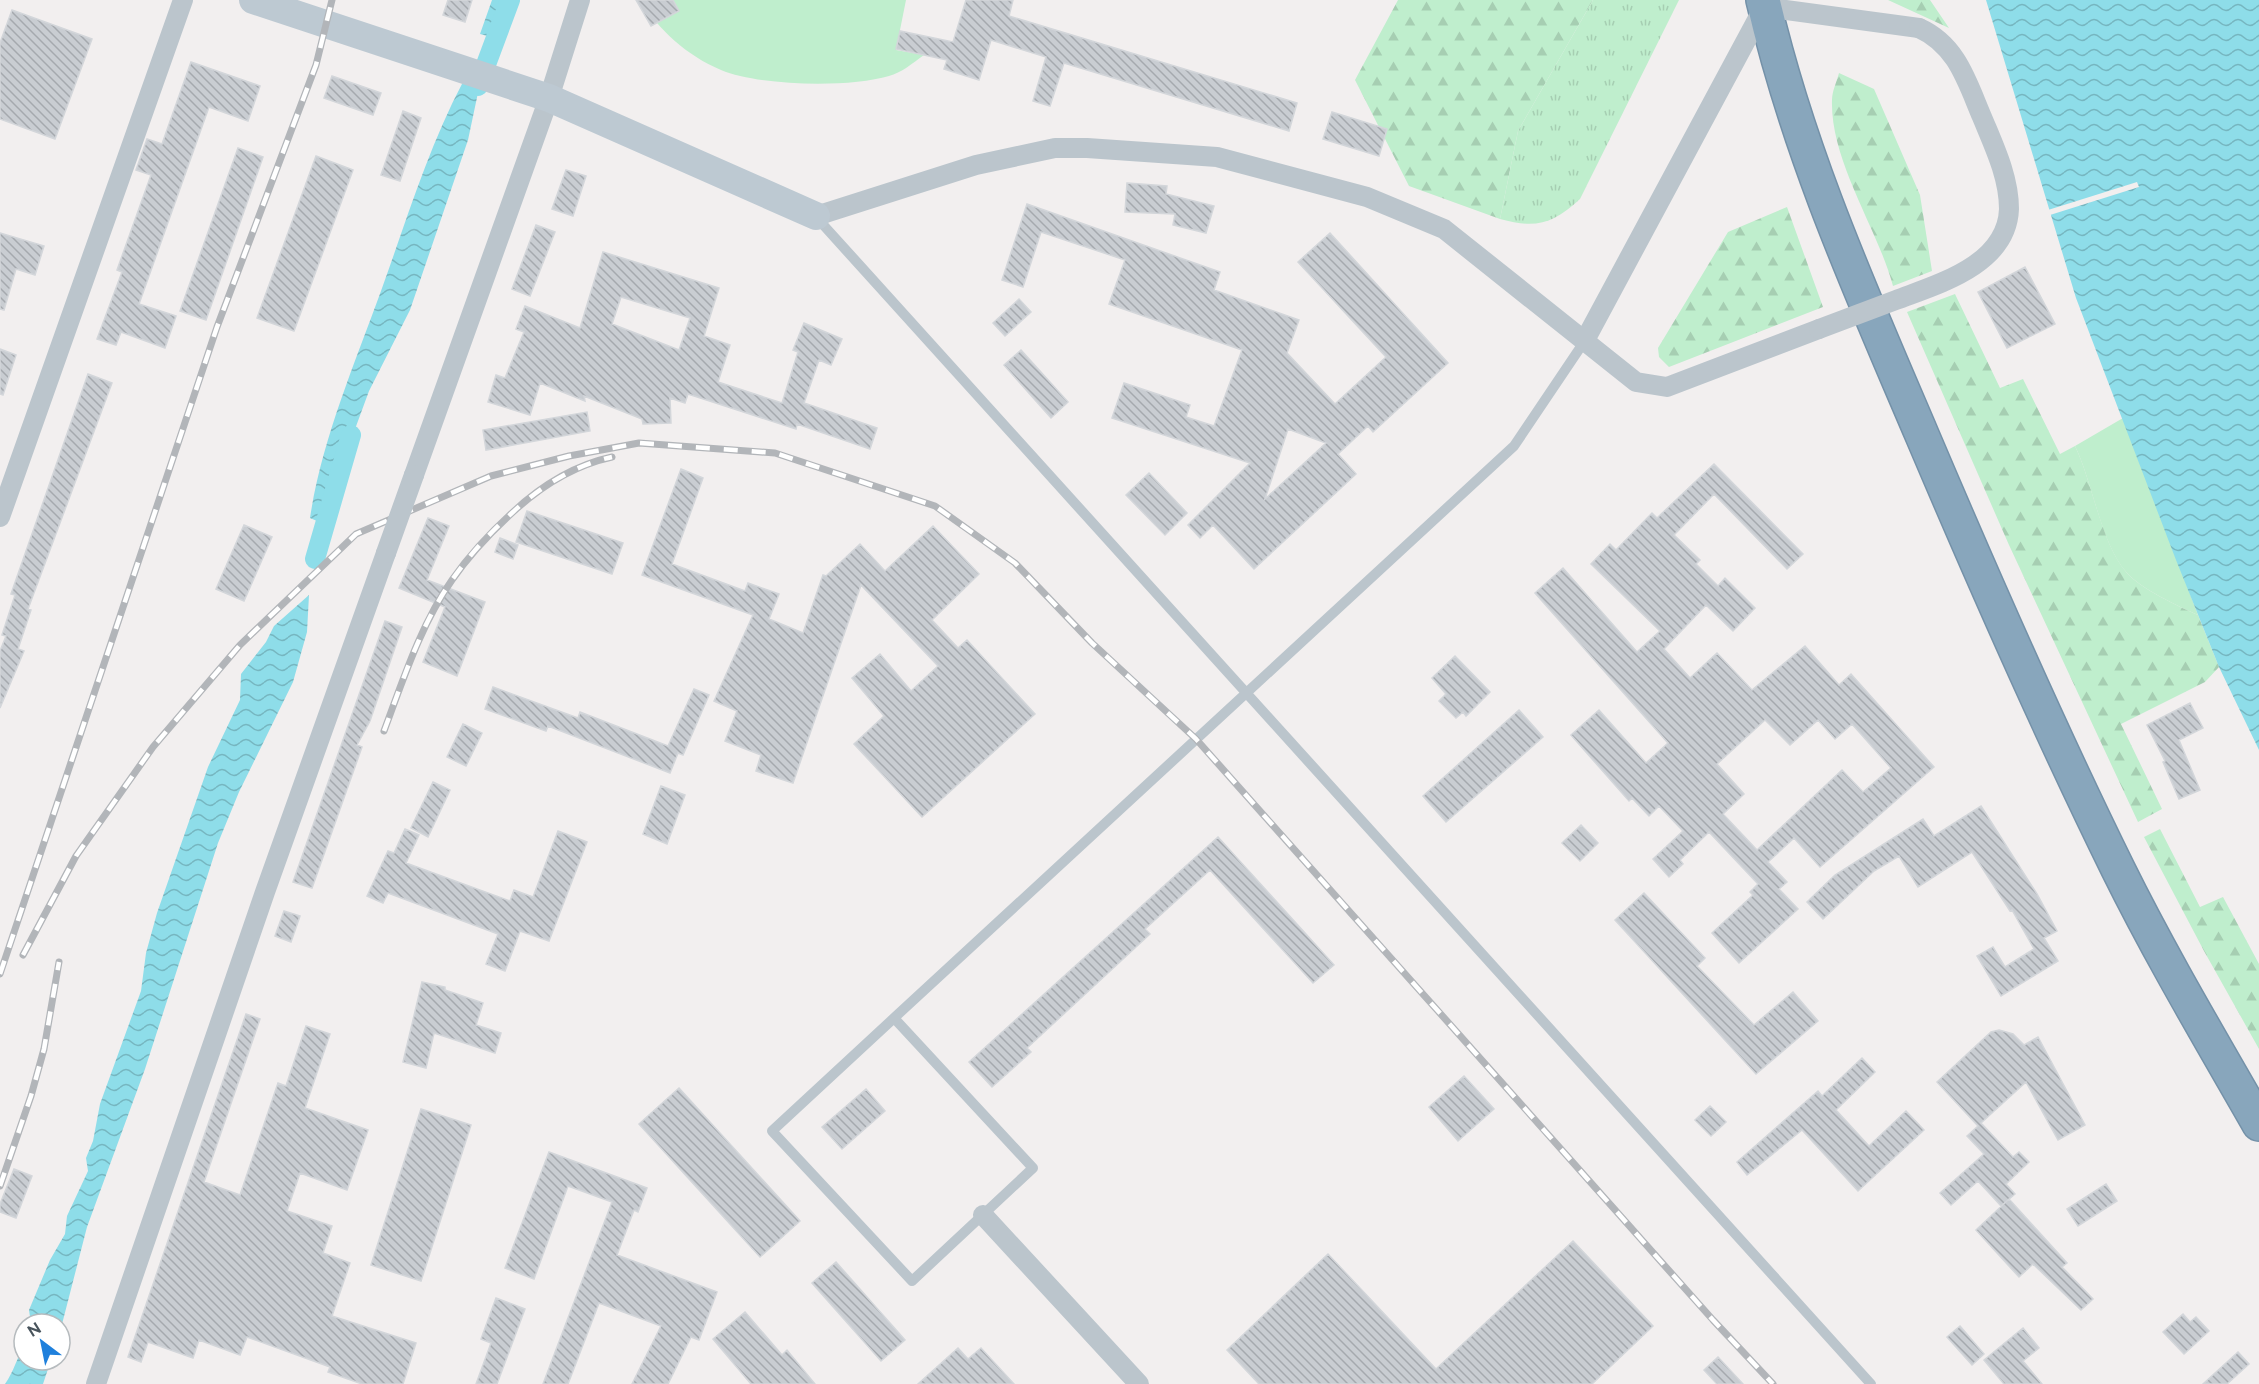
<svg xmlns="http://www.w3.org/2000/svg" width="2259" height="1384" font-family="Raleway,sans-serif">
<defs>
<pattern id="forest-firs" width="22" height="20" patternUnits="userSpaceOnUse" patternTransform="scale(1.5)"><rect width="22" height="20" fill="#bfeecd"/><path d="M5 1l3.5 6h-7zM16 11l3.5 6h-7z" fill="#a6ceb2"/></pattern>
<pattern id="park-tufts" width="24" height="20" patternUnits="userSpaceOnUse" patternTransform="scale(1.5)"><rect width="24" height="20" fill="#bfeecd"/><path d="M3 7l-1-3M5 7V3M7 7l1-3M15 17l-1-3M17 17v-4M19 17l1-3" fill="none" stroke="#a6ceb2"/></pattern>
<pattern id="water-waves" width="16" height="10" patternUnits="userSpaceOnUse" patternTransform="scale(1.5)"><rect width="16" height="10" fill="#8edde9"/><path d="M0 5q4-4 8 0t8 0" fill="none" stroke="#76b6c0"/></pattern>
<pattern id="building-back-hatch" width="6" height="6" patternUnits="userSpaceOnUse" patternTransform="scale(1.5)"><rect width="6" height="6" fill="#c9cdd2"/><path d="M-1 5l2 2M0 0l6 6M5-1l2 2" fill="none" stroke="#a5a9ae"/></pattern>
</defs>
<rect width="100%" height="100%" fill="#f2efef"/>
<path fill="#bfeecd" d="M640 0H906L896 50 924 55C913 63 901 73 889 76 849 88 759 86 721 70 686 55 660 31 640 0Z
M2123 418 2198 615C2178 606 2141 589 2127 573 2101 545 2093 483 2075 446Z"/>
<path fill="url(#forest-firs)" d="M1398 0H1593L1518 131 1500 219 1409 186 1355 80Z
M1888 0H1930L1949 28Z
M1839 73 1874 89 1920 195 1932 271 1893 286C1878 229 1830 161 1832 100 1832 91 1837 81 1839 73Z
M1787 207 1823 307 1669 367 1659 357 1658 348 1728 232Z
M1955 294 2000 388 2023 379 2060 454 2075 446C2093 483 2101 544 2127 573 2141 589 2178 606 2198 615L2219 667 2205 682 2121 724 2162 809 2138 822 2009 545 1907 312Z
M2160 829 2200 907 2223 897 2259 964V1049L2204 951 2144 837Z"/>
<path fill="url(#park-tufts)" d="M1593 0H1679L1580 199C1553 224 1536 229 1500 219L1518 131Z"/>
<path fill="url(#water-waves)" d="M492 0H520L502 40 480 34Z
M1986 0H2259V750L2219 667 2176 560 2076 298Z
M463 82 479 88 468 140 410 310 369 391 333 489 324 524 310 518C322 439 354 366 381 291 406 222 428 148 463 82Z
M309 595 307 632 293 682 239 792 218 843 145 1069 87 1227 60 1332V1324H31L29 1310 50 1260 65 1234 67 1216 88 1171 86 1158 93 1141 100 1104 141 991 146 953 157 913 208 767 240 700 241 674 266 642 274 626Z
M24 1345V1360H51L43 1384H5C14 1371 17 1358 24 1345Z"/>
<path fill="#f2efef" d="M2137 182 2139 187 2050 215 2048 210Z"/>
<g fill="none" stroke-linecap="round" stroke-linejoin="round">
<path stroke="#8edde9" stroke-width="20" d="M478 86 510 0
M315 559 351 435"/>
</g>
<path fill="url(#building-back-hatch)" stroke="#d3d6da" stroke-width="1.5" fill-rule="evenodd" d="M448 0H472L465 22 443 15Z
M636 0H673L679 11 651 26Z
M966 0H1013L1009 16 1297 103 1289 131 1064 63 1050 106 1033 101 1046 57 991 40 979 80 944 69 947 60 896 49 900 31 953 42Z
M12 10 92 39 55 139 0 119V43Z
M191 62 260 86 248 121 209 107 139 304 176 316 165 348 121 332 116 345 97 339 122 272 117 270 151 175 136 170 147 139 162 144Z
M332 76 381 93 373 115 324 98Z
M403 111 421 118 400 181 381 175Z
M1332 112 1387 129 1379 156 1323 139Z
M238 148 263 157 206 320 180 311Z
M316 156 353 170 294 331 257 318Z
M566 170 586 176 573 216 552 209Z
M1127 183 1167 186 1166 194 1214 206 1206 233 1173 225 1175 214 1125 212Z
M1027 204 1220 272 1214 290 1299 320 1287 353 1335 404 1386 357 1298 262 1330 233 1448 363 1373 432 1368 426 1338 454 1356 474 1254 569 1213 525 1200 538 1188 525 1250 463 1112 418 1124 383 1190 405 1186 417 1214 426 1242 350 1109 304 1125 260 1041 232 1023 287 1002 280ZM1288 429 1326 443 1265 499Z
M536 225 555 232 530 296 512 289Z
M0 233 44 246 35 275 16 269 4 310 0 309Z
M603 252 719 288 704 336 730 345 718 382 782 403 798 352 793 350 804 323 842 339 831 365 819 360 804 403 877 428 870 449 797 424 796 429 688 394 685 403 670 398 671 423 643 424 642 419 584 396 585 401 540 383 530 415 488 402 496 375 505 378 524 332 516 329 525 306 580 328ZM621 297 690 318 679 350 612 324Z
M2025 267 2055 324 2007 348 1978 292Z
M1019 299 1031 312 1005 336 993 323Z
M0 349 16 355 3 395 0 394Z
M1021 350 1068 402 1051 418 1004 365Z
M88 374 112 383 28 609 31 610 18 649 24 651 0 708V651L6 636 2 635 15 595 11 594Z
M587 412 590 431 486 450 483 430Z
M1714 464 1803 554 1787 569 1714 494 1674 535 1700 560 1696 564 1718 586 1725 578 1755 608 1733 631 1706 605 1664 649 1690 678 1717 653 1752 690 1805 646 1839 685 1851 674 1934 767 1820 867 1794 838 1768 862 1787 882 1779 889 1798 909 1739 963 1712 933 1753 895 1750 892 1758 884 1709 832 1680 860 1683 864 1669 877 1653 859 1683 831 1659 806 1649 816 1632 798 1629 801 1571 735 1599 710 1646 763 1668 743 1535 593 1563 568 1637 652 1660 631 1591 564 1610 544 1616 550 1652 513 1657 518ZM1765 720 1790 745 1818 720 1835 739 1852 724 1891 768 1863 792 1842 770 1757 850 1723 814 1744 794 1717 764Z
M681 469 703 478 672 564 745 591 748 583 779 594 769 619 803 633 823 575 826 576 860 544 885 571 933 526 979 574 932 620 958 648 967 640 1035 714 922 817 854 744 884 716 852 678 880 654 911 691 938 666 861 585 793 783 756 771 761 755 725 741 737 711 714 701 753 615 642 575Z
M1149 473 1187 513 1165 535 1126 495Z
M527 511 623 543 612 574 516 542Z
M428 518 449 526 427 580 485 602 457 676 423 662 445 607 399 588Z
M244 525 272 537 244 601 216 589Z
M500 538 518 545 513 559 495 552Z
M385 621 402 627 370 721 357 745 362 747 312 888 293 882Z
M1455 656 1490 692 1466 716 1463 712 1456 718 1439 701 1446 694 1432 678Z
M493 687 578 718 580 712 668 746 694 689 709 695 683 755 678 753 670 773 548 726 546 731 485 709Z
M2190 703 2203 728 2179 740 2200 790 2179 799 2163 762 2165 761 2147 725Z
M1519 710 1543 737 1446 822 1423 796Z
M463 724 482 733 466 766 447 757Z
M433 782 450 790 428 837 411 828Z
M661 786 685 795 667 844 643 834Z
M1981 806 2037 894 2057 931 2044 938 2058 961 2001 996 1977 956 1993 947 2005 967 2034 949 2012 910 2010 911 1972 852 1918 887 1899 856 1874 871 1823 919 1807 902 1835 875 1923 819 1934 836Z
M1581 825 1598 843 1580 861 1562 843Z
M405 829 419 835 406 863 510 901 514 890 533 897 558 831 587 842 549 941 520 931 505 971 486 964 498 934 388 893 383 903 367 896 388 851 394 853Z
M1218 837 1334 965 1313 983 1210 870 1145 929 1150 934 1027 1048 1031 1052 992 1087 969 1062Z
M1644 893 1705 958 1697 966 1754 1025 1793 992 1818 1021 1756 1074 1615 920Z
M284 911 300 916 291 942 275 936Z
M422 982 445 987V990L483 1003 476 1025 501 1033 495 1053 434 1033 426 1068 403 1062Z
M246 1014 260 1019 204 1182 240 1195 278 1083 286 1086 306 1026 330 1034 305 1108 368 1130 347 1190 300 1173 287 1211 332 1226 323 1253 350 1263 332 1316 416 1343 403 1384H362L328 1372 330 1367 247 1337 240 1355 199 1340 193 1358 148 1342 141 1362 128 1357Z
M1999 1030 2013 1034 2024 1045 2038 1037 2085 1125 2058 1140 2026 1082 1981 1123 2013 1157 2019 1152 2029 1162 2006 1184 2015 1194 2001 1206 1978 1181 1951 1205 1940 1193 1984 1154 1967 1136 1978 1126 1937 1082 1991 1032Z
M1862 1058 1875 1072 1836 1110 1869 1146 1906 1111 1924 1130 1858 1191 1802 1130 1747 1175 1737 1162 1818 1091 1822 1096Z
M1464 1076 1494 1109 1458 1141 1429 1107Z
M679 1088 800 1221 760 1257 639 1124Z
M866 1089 885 1111 842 1149 822 1127Z
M1710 1106 1726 1122 1711 1136 1695 1120Z
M421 1109 471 1125 421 1281 371 1265Z
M549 1152 647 1188 638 1212 634 1210 617 1255 717 1292 699 1340 691 1337 668 1384H632L661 1326 599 1303 568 1384H543L612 1202 568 1186 534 1279 505 1268Z
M14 1169 32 1176 16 1218 0 1212V1204Z
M2106 1184 2117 1201 2078 1226 2067 1209Z
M2009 1199 2067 1263 2062 1267 2093 1299 2081 1310 2033 1264 2019 1277 1976 1230Z
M1573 1241 1653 1326 1592 1384H1259L1227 1350 1328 1254 1436 1369Z
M836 1262 905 1340 881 1361 812 1283Z
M496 1298 525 1309 497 1384H476L491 1343 481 1339Z
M745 1312 782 1355 787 1350 815 1384H751L713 1339Z
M2183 1314 2190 1322 2196 1317 2209 1331 2184 1354 2163 1332Z
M1960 1326 1984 1354 1972 1365 1947 1337Z
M2023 1328 2039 1348 2023 1361 2042 1384H2004L1984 1360Z
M958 1348 968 1359 981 1348 1014 1384H918Z
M2238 1352 2249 1364 2227 1384H2203Z
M1718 1357 1743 1384H1717L1704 1370Z"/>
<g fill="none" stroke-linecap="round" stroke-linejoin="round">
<g stroke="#7491a8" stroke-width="36">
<path id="highway" d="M1763 0C1798 152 1861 292 1922 435 1984 581 2048 727 2118 869 2161 956 2211 1040 2259 1124"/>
</g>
<path stroke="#bbc5cc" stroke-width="10" d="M817 218 1871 1384
M894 1018 1514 446 1584 342
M894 1018 1033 1168 912 1281 772 1131Z"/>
<path stroke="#bbc5cc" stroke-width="20" d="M816 216 976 165 1055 148H1087L1217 157 1367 197 1444 229 1636 382 1667 387 1819 329
M1584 342 1764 7 1919 28
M414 475 549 98 580 0
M0 517 183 0
M983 1215 1139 1384
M96 1384 265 892 386 553"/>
<path stroke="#bdc9d2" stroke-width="28" d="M253 0 549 98 816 216"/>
<use href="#highway" stroke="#88a6bc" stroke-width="33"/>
<g stroke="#b2b5b9" stroke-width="7">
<path id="rail" d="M384 731C403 680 421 624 452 580 470 554 490 533 513 512 541 486 575 465 612 457
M23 955 76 856 153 747 240 645 356 534 491 476 569 456 639 443 775 453 935 506 1015 563 1092 643 1196 739 1713 1320 1773 1384
M0 974 217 327 316 65 332 0
M0 1186 31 1096 44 1049 59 962"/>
</g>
<use href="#rail" stroke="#fff" stroke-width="4.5" stroke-dasharray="14" stroke-linecap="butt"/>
<path stroke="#bbc5cc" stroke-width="20" d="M1819 329C1845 319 1870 310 1896 300 1938 284 2007 265 2009 209 2009 177 1994 146 1982 117 1967 82 1957 45 1919 28
M386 553 414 475"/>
</g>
<g transform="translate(42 1342) rotate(328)"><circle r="28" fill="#ffffff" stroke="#b6bbbe" stroke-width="1.5"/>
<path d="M0-4.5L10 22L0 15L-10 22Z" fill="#1f80dc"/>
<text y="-9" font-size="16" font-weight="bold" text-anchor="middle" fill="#48545c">N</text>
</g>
</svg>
